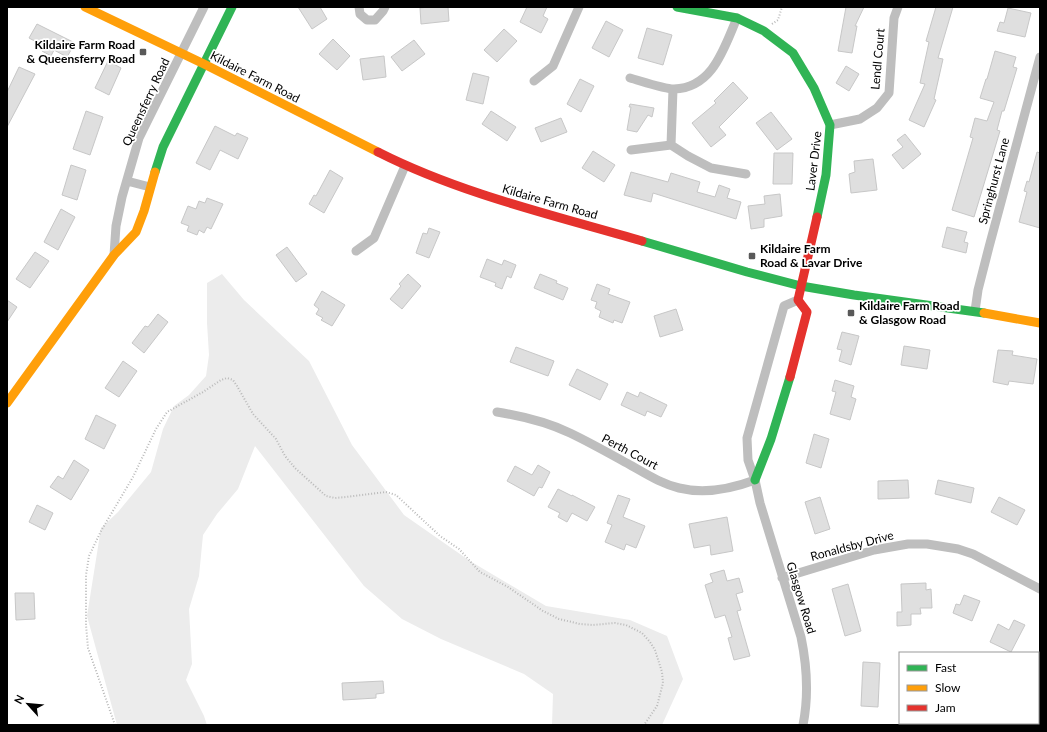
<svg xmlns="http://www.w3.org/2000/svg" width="1047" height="732" font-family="Lato,sans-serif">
<rect width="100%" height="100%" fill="#fff"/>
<path fill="#ececec" d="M222 274 244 300 309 361 352 445 404 515 470 561 546 606 630 620 667 636 683 679 662 725H552L553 694 524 674 441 639 402 619 364 586 255 446 238 489 217 514 203 535 199 576 189 609 192 664 186 680 204 716 207 725H117L87 616 101 528 118 512 151 472 163 429 174 406 189 395 206 376 209 355 207 323V283Z"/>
<path fill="#dfdfdf" stroke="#c7c7c7" d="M298 7H320L327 19 312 29Z
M429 7H448L449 21 421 24 420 8Z
M527 7H547L543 16 548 19 541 33 520 22Z
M846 7H864L855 26H857L852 53 838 51Z
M936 7H953L938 58 943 59 934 99 936 100 924 127 909 120 925 84 920 83 929 42 926 41Z
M1008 8 1031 13 1025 37 997 31 1000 22 1004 23Z
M606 21 623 30 609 57 592 48Z
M37 24 75 43 67 57 54 50 51 56 42 51 44 46 29 38Z
M647 28 672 35 663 65 638 58Z
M504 29 517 41 497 62 484 50Z
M333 39 350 56 337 70 319 54Z
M414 40 425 54 402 71 391 57Z
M995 51 1016 57 1013 67 1017 68 1004 111H1002L997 130 1000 131 974 217 952 210 973 138 970 137 975 118 987 121 994 102 980 98 986 79H987Z
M384 56 386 77 363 80 360 59Z
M108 61 121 68 109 95 95 88Z
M846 66 859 74 849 91 836 83Z
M19 67 35 74 7 127V92Z
M473 73 489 77 483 104 466 100Z
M580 79 594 86 581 112 567 104Z
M733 82 748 98 719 127 726 135 711 147 692 123 716 103 714 101Z
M630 104 654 108 652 117 648 115 637 132 627 130 631 107H629Z
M86 111 103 117 90 155 73 149Z
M491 111 516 127 507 141 482 124Z
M771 112 792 139 777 150 756 123Z
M561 118 567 132 541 142 535 128Z
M215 126 235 136 237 133 248 138 238 159 220 150 210 170 196 163Z
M905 134 921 154 903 169 892 155 903 147 897 140Z
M593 151 615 165 604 182 582 168Z
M1037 152 1040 153V228L1019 222 1027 192 1024 191 1027 181 1029 182Z
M774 153H793L792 184H773Z
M873 159 877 190 851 193 849 174 855 172 854 161Z
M71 165 86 170 77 200 62 195Z
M330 170 343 178 324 213 309 204 314 195 316 196Z
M631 172 668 182 671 173 700 182 697 192 715 197 719 185 730 189 727 198 741 202 736 219 653 193 651 202 624 195Z
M780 194 782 216 764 219V227L751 229 748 206 765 204 764 196Z
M207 198 223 204 211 229 207 227 204 233 199 230 197 235 187 231 189 226 181 223 188 206 196 209 199 201 205 203Z
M61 209 75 217 58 250 44 242Z
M947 227 967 232 964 242 968 243 966 253 942 247Z
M429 228 440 232 429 258 416 253 423 233 427 234Z
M287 247 307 274 296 282 276 255Z
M35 252 49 261 30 288 16 279Z
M487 259 502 265 504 260 516 265 511 278 507 276 502 289 495 286 496 283 480 277Z
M408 274 421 286 402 309 390 299 401 286 399 284Z
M540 274 557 281 556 283 568 288 563 300 534 288Z
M597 284 610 289 608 294 630 302 622 323 614 320 613 323 599 317 601 311 595 308 597 302 591 300Z
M322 291 345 305 332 326 321 320 323 318 316 314 319 309 314 305Z
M7 300 17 307 7 322Z
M676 309 683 330 660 337 654 316Z
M158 314 168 322 144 353 132 343 145 326 148 327Z
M842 332 859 336 851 365 839 361 842 350 837 349Z
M904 346 930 350 927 369 901 365Z
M516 347 554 361 548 376 510 362Z
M998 350 1013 351 1012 355 1037 359 1033 384 1009 381 1008 385 993 382Z
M123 361 137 371 119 397 105 388Z
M577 369 608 384 600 400 569 385Z
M835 380 854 386 851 397 856 399 850 420 830 414 836 392 832 391Z
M627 392 638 397 640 392 667 405 661 417 647 411 645 416 621 405Z
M96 415 116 425 104 449 85 439Z
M814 434 829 439 821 468 806 463Z
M74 460 89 470 71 500 50 487 58 476 63 479Z
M538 465 550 472 542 488 539 487 534 496 507 481 515 466 532 475Z
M908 480 909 498 878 499V481Z
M938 480 974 488 971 503 935 494Z
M558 489 572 496V495L595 507 587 521 572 513 567 522 558 517 560 513 548 507Z
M618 495 630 499 623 517 645 526 636 548 626 544 624 550 605 542 612 525 607 523Z
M820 497 830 529 815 534 805 502Z
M999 497 1025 510 1017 525 991 512Z
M37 505 53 513 45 530 29 522Z
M727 517 733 551 711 555 710 545 694 548 689 524Z
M724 570 727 581 739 578 743 592 736 594 741 610 737 611 750 656 734 660 728 638 732 637 725 615 715 618 705 585 713 582 710 574Z
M926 583V590L931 589 932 608H920L921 614H911V625L897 626V612H902L901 584Z
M848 584 861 631 845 636 832 589Z
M15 593H34L35 619 16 620Z
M964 595 980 601 972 621 953 613 956 604 960 605Z
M1014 620 1025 625 1011 652 990 642 998 624 1009 630Z
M863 662 880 663 878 707 861 706Z
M383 681 384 693 376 694V698L343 700 342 683Z"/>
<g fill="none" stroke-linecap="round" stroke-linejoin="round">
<path stroke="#b9b9b9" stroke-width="2" stroke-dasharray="1 2" stroke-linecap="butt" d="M772 24 778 20 782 7
M115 725 88 648 86 625V575L89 556 101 531 133 477 156 429 167 412 203 392 221 380 227 378 233 380 237 386 253 414 276 439 285 456 295 468 326 496 335 498 346 497 386 492 396 495 440 536 459 549 480 572 508 587 543 611 559 619 580 624 593 625 615 623 626 625 642 633 650 642 655 650 662 672 663 683 657 706 644 725"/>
<path stroke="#bebebe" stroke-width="9" d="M359 7 360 14 367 20H375L383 11 385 7
M630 78C641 81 664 89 674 89 713 88 724 48 737 18
M534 81 553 66 579 7
M673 89 671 145 688 156 711 168 746 174
M830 125 860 119 877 108 889 93 894 18 898 7
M631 150 671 145
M127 181 150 187
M356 251 374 238 405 166
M114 255 116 226 122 197 139 138 204 7
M798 300 784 306 747 438 748 460 755 480 760 503 801 637C807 666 809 695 803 725
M975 311 978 290 989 247 1040 57
M497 412C522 416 547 422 570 433 591 443 612 455 632 466 648 475 662 484 679 488 704 494 731 489 755 480
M782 578 874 550 908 544H927L958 549 973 554 1040 589
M1038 688 1040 684
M1027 725 1028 723"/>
<path stroke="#30b455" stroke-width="9" d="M677 7 737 18 764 31 793 53 814 88 830 125 826 175 817 217
M155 172 163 147 232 7
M642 241 747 272 801 286 854 295 984 313
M755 480 771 439 790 377"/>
<path stroke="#ff9f0a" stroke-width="9" d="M85 7 204 64 378 152
M984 313 1040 323
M7 403 114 255 136 232 144 211 155 172"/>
<path stroke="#e5322d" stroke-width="9" d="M378 152C461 194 553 215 642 241
M790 377 807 312 798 300 817 217"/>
</g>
<g fill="#595959" stroke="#fff" stroke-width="1.5">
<rect x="139" y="48" width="8" height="8" rx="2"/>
<rect x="748" y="252" width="8" height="8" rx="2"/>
<rect x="847" y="309" width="8" height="8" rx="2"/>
</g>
<g text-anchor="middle" stroke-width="3.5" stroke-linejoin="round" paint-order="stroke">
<g font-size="12" font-weight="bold" fill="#000" stroke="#fff" text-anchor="start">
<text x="135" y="49" text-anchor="end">Kildaire Farm Road<tspan x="135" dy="14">&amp; Queensferry Road</tspan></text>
<text x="760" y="253">Kildaire Farm<tspan x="760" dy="14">Road &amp; Lavar Drive</tspan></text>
<text x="859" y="310">Kildaire Farm Road<tspan x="859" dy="14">&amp; Glasgow Road</tspan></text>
</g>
<g font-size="12" fill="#000" stroke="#fff">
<text transform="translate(878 59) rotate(-85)" y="4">Lendl Court</text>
<text transform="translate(255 77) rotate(27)" y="4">Kildaire Farm Road</text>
<text transform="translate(146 102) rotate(-65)" y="4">Queensferry Road</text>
<text transform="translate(814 161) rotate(-83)" y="4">Laver Drive</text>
<text transform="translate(994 181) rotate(-75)" y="4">Springhurst Lane</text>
<text transform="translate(550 202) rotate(16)" y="4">Kildaire Farm Road</text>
<text transform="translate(630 452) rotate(28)" y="4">Perth Court</text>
<text transform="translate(852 546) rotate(-15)" y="4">Ronaldsby Drive</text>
<text transform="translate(801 598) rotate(73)" y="4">Glasgow Road</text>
</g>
</g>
<rect width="1047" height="732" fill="none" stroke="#000000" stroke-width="16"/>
<rect x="899" y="652" width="140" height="72" fill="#ffffff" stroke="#999999"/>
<rect x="907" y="665" width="20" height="6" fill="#30b455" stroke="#999999"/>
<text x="935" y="672" font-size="12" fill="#000000">Fast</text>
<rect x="907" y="685" width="20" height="6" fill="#ff9f0a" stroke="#999999"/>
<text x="935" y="692" font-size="12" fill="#000000">Slow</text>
<rect x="907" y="705" width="20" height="6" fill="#e5322d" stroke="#999999"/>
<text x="935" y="712" font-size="12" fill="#000000">Jam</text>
<g transform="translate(28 704) rotate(297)" stroke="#ffffff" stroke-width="3" paint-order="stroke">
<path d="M0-3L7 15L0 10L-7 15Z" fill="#000000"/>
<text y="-6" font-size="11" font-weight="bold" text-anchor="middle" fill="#000000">N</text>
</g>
</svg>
